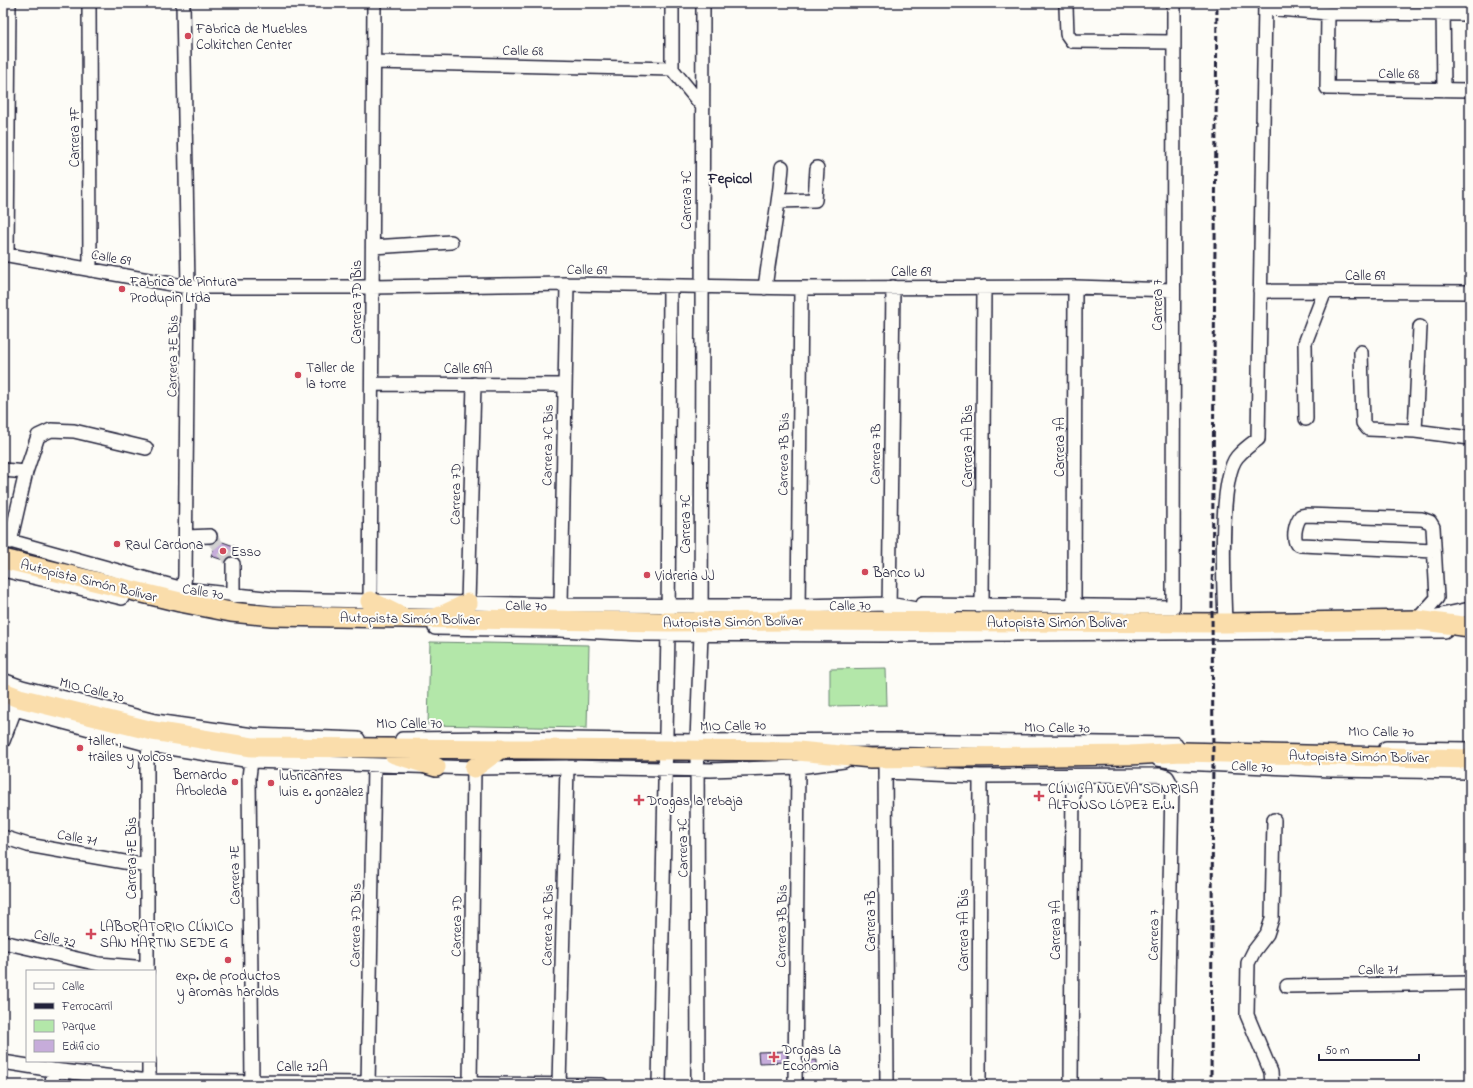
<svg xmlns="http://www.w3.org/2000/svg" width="1473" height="1088" font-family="'Indie Flower',sans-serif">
<rect width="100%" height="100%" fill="#fdfcf7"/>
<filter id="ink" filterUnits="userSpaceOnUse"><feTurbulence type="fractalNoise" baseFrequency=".025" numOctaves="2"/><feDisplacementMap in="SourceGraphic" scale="8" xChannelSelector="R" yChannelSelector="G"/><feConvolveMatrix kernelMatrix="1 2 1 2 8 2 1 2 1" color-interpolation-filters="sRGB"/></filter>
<g filter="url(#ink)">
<path fill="#b3e7a9" stroke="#6a8472" d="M430 642 589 645 587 728 428 725Z
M886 668 887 705 830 706V669Z"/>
<path fill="#c6acda" stroke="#22223b" d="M217 540 234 546 231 557 226 561 211 556Z
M787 1051V1062L759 1063 758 1052Z
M817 1060V1071L803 1072V1061Z"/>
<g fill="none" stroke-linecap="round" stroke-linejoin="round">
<path stroke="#d1d0d1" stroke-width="13" stroke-dasharray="13 6" stroke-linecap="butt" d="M210 536 233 564"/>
<g stroke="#22223b" stroke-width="16">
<path id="minor" d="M89 3 90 270
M183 3 188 287 185 576 183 589
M672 3V69L703 107
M1443 3 1444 90
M1066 7 1067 34 1072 41 1173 42
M1265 8 1328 13 1470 14
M1328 13 1327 88 1470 90
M374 62 672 69
M779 201 815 200 817 168
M373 247 451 242
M3 254 188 287H372L567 284 801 288 1075 287 1173 290
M7 254 9 3
M765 288C770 247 779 207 782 167
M1260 291 1470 292
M1361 352 1363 423 1368 429 1415 431 1470 438
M372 384 564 385
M1306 419 1305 343 1325 291
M1415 431 1420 327
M3 470 26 472
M186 537 210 536
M3 539 183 589 274 599 561 605 798 606 889 604 949 615
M10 542 26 472 38 436 51 430 74 431 146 448
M3 570 122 598
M233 596V564
M370 601 374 3
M468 603 474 384
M923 604 1173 607 1174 3
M561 605 567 284
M982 605 984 287
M1074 606 1075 287
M889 613 893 287
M798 615 801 288
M1427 618 1470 609
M1417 620 1437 598 1433 527 1430 522 1422 519 1306 515 1301 516C1296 522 1293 535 1296 543L1301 545 1434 551
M1225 623C1224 590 1218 480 1237 457 1243 450 1251 444 1258 439L1265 3
M435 628 560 630 642 634 888 635 1445 631
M3 680 22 687 155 721 253 735 358 739
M3 706 150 745 251 761 474 768 567 767 711 770 798 767 844 761
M402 739 501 738 697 741 886 740 1176 744
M3 741 15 709
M1386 748 1470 749
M1158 759 1182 763 1331 770 1470 772
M251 761 249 777 252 1085
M885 763 887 1085
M885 772 980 776 1160 775 1167 777 1172 786 1166 1085
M3 837 28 845 147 866
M3 942 99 964 147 968
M147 971V759L150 745
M1287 986 1470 983
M149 1061V1085
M3 1062 53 1070 149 1081 602 1085
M52 1085 53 1070
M368 1085 374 766
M470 1085 474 768
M559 1085 567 767
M659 1085 668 633 670 286
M698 1085 697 741 701 634 703 3
M795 1085 798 767
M979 1085 980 776
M1071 1085 1073 776
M1272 1085 1271 1072 1247 1015 1248 963 1254 951 1267 934 1272 919 1274 820"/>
</g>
<g stroke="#22223b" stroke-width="22">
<path id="highway" d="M3 559 180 602 231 612 272 616 668 622 798 621 1225 623 1417 620 1470 627
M370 601 398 615
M438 617 468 603
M3 692 19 698 153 731 252 747 798 751 871 758 1130 755 1182 752 1470 759
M394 754 436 767
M474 768 501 748"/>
</g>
<use href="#minor" stroke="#fdfcf7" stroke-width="13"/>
<use href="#highway" stroke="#faddab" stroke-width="19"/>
<path stroke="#22223b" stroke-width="3" stroke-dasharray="6 3" stroke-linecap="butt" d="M1211 1085 1213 752 1212 608 1217 3"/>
</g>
</g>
<g fill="#d1495b" stroke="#fdfcf7" stroke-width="1.5">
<circle cx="188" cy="36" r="4"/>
<circle cx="122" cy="289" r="4"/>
<circle cx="298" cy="375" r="4"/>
<circle cx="117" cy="544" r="4"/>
<circle cx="223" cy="551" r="4"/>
<circle cx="865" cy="572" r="4"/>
<circle cx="647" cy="575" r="4"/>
<circle cx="80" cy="748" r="4"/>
<circle cx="235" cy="782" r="4"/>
<circle cx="271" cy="783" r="4"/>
<path d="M1037 790h4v4h4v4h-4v4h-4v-4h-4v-4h4z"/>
<path d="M637 794h4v4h4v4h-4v4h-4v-4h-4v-4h4z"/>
<path d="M89 928h4v4h4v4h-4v4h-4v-4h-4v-4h4z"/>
<circle cx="228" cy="960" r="4"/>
<path d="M772 1051h4v4h4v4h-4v4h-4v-4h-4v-4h4z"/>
</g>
<g text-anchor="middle" stroke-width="4" stroke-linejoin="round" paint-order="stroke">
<g font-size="14" fill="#22223b" stroke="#fdfcf7" text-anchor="start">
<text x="196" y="33">Fabrica de Muebles<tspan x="196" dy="16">Colkitchen Center</tspan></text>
<text x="130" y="286">Fabrica de Pintura<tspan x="130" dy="16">Produpin Ltda</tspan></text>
<text x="306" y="372">Taller de<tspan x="306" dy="16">la torre</tspan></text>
<text x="125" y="549">Raul Cardona</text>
<text x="231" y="556">Esso</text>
<text x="873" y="577">Banco W</text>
<text x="655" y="580">Vidreria JJ</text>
<text x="88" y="745">taller ,<tspan x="88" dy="16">trailes y volcos</tspan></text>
<text x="227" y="779" text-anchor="end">Bernardo<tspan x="227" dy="16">Arboleda</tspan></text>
<text x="279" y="780">lubricantes<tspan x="279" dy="16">luis e. gonzalez</tspan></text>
<text x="1048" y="793">CLÍNICA NUEVA SONRISA<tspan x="1048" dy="16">ALFONSO LÓPEZ E.U.</tspan></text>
<text x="647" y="805">Drogas la rebaja</text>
<text x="100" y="931">LABORATORIO CLÍNICO<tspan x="100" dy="16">SAN MARTIN SEDE G</tspan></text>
<text x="228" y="980" text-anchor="middle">exp. de productos<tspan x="228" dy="16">y aromas harolds</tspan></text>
<text x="782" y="1054">Drogas La<tspan x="782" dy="16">Economia</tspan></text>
</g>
<g font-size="14" fill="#22223b" stroke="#fdfcf7">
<text transform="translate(523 50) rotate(1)" y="5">Calle 68</text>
<text transform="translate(1399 73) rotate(1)" y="5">Calle 68</text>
<text transform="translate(74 137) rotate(-90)" y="5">Carrera 7F</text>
<text transform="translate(686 200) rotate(-90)" y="5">Carrera 7C</text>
<text transform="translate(111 257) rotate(10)" y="5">Calle 69</text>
<text transform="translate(587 269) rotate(1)" y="5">Calle 69</text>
<text x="911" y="276">Calle 69</text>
<text x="1365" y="280">Calle 69</text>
<text transform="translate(356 302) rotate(-90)" y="5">Carrera 7D Bis</text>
<text transform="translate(1157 305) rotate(-90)" y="5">Carrera 7</text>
<text transform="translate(172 356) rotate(-89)" y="5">Carrera 7E Bis</text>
<text x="468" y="373">Calle 69A</text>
<text transform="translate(547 445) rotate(-89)" y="5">Carrera 7C Bis</text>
<text transform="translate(967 446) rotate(-90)" y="5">Carrera 7A Bis</text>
<text transform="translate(1059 447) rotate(-90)" y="5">Carrera 7A</text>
<text transform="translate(783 454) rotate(-89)" y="5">Carrera 7B Bis</text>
<text transform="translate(875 454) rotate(-89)" y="5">Carrera 7B</text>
<text transform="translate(455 494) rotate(-89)" y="5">Carrera 7D</text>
<text transform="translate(685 524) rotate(-90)" y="5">Carrera 7C</text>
<text transform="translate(89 580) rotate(14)" y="5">Autopista Simón Bolívar</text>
<text transform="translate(203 591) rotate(9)" y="5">Calle 70</text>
<text transform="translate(526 605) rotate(1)" y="5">Calle 70</text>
<text transform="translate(850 605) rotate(-1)" y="5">Calle 70</text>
<text transform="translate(410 618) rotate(1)" y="5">Autopista Simón Bolívar</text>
<text transform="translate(733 621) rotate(-1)" y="5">Autopista Simón Bolívar</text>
<text x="1057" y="627">Autopista Simón Bolívar</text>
<text transform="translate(92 689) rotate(14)" y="5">MIO Calle 70</text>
<text x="409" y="728">MIO Calle 70</text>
<text transform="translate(733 725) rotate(-1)" y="5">MIO Calle 70</text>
<text transform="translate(1057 727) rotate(1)" y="5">MIO Calle 70</text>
<text transform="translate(1381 731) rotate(1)" y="5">MIO Calle 70</text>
<text transform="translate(1359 756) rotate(1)" y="5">Autopista Simón Bolívar</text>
<text transform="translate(1252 766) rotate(3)" y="5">Calle 70</text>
<text transform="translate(77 837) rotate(10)" y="5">Calle 71</text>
<text transform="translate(682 848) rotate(-91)" y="5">Carrera 7C</text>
<text transform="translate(131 858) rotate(-90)" y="5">Carrera 7E Bis</text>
<text transform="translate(234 875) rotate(-91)" y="5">Carrera 7E</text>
<text transform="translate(870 921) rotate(-90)" y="5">Carrera 7B</text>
<text transform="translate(355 925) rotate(-89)" y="5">Carrera 7D Bis</text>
<text transform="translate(547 925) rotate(-89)" y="5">Carrera 7C Bis</text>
<text transform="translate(456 926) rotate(-89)" y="5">Carrera 7D</text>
<text transform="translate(781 926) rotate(-89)" y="5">Carrera 7B Bis</text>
<text transform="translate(963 930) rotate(-90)" y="5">Carrera 7A Bis</text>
<text transform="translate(1055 930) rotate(-90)" y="5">Carrera 7A</text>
<text transform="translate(1153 935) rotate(-89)" y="5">Carrera 7</text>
<text transform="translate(55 938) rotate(13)" y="5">Calle 72</text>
<text transform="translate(1378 969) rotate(-1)" y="5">Calle 71</text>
<text x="302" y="1071">Calle 72A</text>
</g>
<g font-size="15" font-weight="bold" fill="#22223b" stroke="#fdfcf7">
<text x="730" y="183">Fepicol</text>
</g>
</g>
<rect width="1473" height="1088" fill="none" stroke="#fdfcf7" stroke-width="16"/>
<rect x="8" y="8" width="1457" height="1072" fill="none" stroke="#22223b" stroke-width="1.5" filter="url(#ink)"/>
<rect x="26" y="970" width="130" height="92" fill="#fdfcf7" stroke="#a5a5ac"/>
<rect x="34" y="983" width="20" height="6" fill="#fdfcf7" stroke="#a5a5ac"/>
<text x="62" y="990" font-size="12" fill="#22223b">Calle</text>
<rect x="34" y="1003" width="20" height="6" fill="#22223b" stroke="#a5a5ac"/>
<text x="62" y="1010" font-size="12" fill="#22223b">Ferrocarril</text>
<rect x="34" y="1020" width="20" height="12" fill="#b3e7a9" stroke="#a5a5ac"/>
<text x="62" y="1030" font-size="12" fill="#22223b">Parque</text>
<rect x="34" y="1040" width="20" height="12" fill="#c6acda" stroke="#a5a5ac"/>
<text x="62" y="1050" font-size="12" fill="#22223b">Edificio</text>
<path d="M1319 1054v6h100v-6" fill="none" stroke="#22223b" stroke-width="2"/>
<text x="1325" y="1054" font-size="12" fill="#22223b" stroke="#fdfcf7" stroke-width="3" paint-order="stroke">50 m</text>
</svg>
